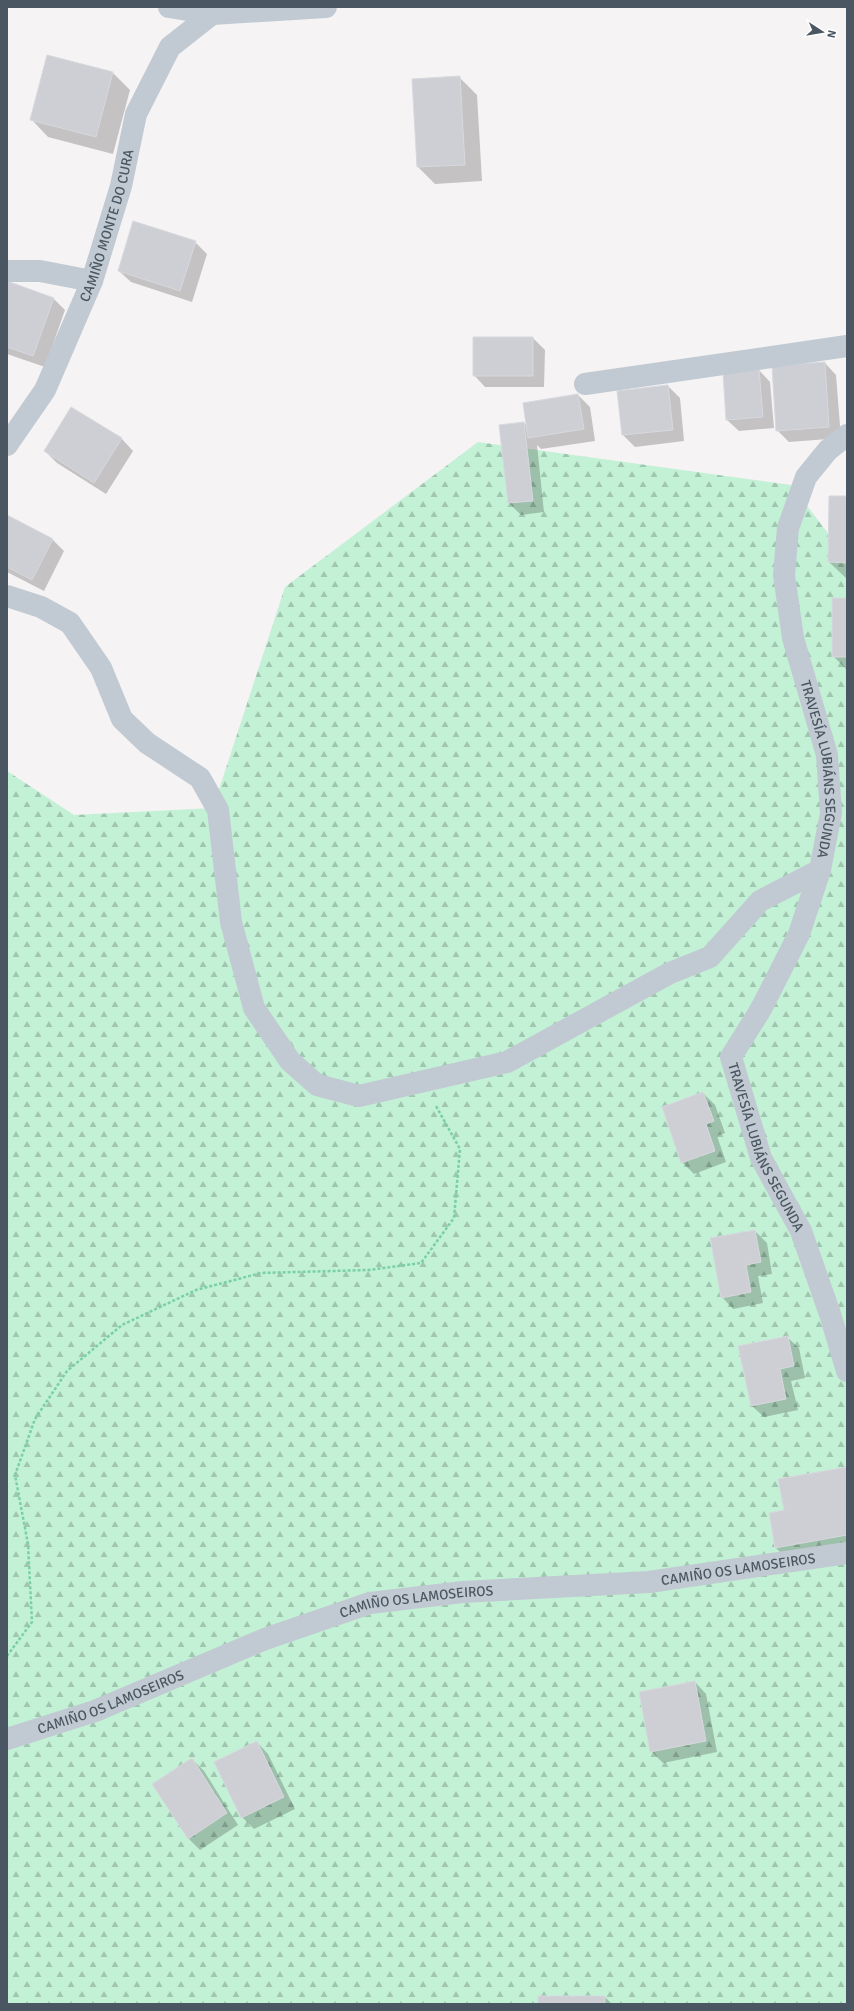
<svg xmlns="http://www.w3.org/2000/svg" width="854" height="2011" font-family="Signika,sans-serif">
<defs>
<pattern id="forest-firs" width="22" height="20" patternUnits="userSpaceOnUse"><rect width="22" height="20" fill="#c3f1d5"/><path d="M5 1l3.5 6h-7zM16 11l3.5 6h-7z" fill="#a0c6b0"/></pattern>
</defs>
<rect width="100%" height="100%" fill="#f5f3f3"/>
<path fill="url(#forest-firs)" d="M478 442 791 485 847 558V2004H7V771L74 815 213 808 285 587Z"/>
<path fill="#0003" d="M47 56 113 73 130 90 113 154 48 137 31 119Z
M459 77 477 95 482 181 435 184 418 167 413 80Z
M195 242 207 254 192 302 131 282 119 271Z
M7 282 54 299 65 310 45 367 7 354Z
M474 338H533L545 350 544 387H485L474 375Z
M825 363 836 375 841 438 789 442 777 430Z
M759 370 770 382 774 428 739 431 727 420Z
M668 386 680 398 684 441 635 447 623 435 618 391Z
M578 395 590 407 595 441 541 449 537 445 544 512 521 515 509 503 500 426 524 423 528 427Z
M71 408 122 439 133 451 106 494 57 463 45 451Z
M847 497V579L829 562Z
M7 516 53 540 64 551 44 591 7 572Z
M847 599V670L833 656Z
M703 1093 715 1105 725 1133 717 1136 726 1162 694 1174 682 1162Z
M755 1231 767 1243 772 1274 758 1276 763 1303 733 1309 722 1297Z
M787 1337 799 1348 805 1378 791 1381 798 1410 764 1417 752 1406Z
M847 1468V1555L793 1565 776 1548 785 1511Z
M695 1682 706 1694 717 1752 663 1763 651 1751Z
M257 1742 268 1754 295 1809 254 1829 242 1817Z
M192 1759 204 1771 238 1825 200 1850 188 1838Z
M604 1996 612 2004H539Z"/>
<path fill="#cdcfd5" stroke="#d7d9de" d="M47 55 113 72 96 137 30 120Z
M460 76 465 165 417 167 412 79Z
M133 221 196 241 180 291 118 271Z
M7 281 54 298 33 356 7 347Z
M473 337H533V376H473Z
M825 362 829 427 776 431 772 366Z
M759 369 763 417 726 420 723 372Z
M668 385 673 430 622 435 617 391Z
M578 394 584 429 528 438 523 403Z
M71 407 122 438 94 483 44 451Z
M524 422 533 501 508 503 499 425Z
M829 496H847V563L828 562Z
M7 515 53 539 32 580 7 567Z
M832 598H847V657H832Z
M703 1092 714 1121 706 1124 715 1151 681 1163 662 1107Z
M755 1230 761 1262 746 1265 751 1292 721 1298 710 1238Z
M788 1336 794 1366 780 1369 786 1399 751 1406 738 1346Z
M847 1467V1535L775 1548 769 1513 784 1510 778 1479Z
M695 1681 706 1741 650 1752 639 1692Z
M257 1741 284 1797 241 1818 214 1762Z
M192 1758 227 1813 188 1839 152 1784Z
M538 1996H605V2004H538Z"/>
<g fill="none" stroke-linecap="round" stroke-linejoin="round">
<path stroke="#7ad0a6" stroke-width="2.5" stroke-dasharray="3 2" stroke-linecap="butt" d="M7 1656 32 1622 28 1544 15 1475 35 1419 67 1371 122 1325 196 1290 261 1273 369 1270 421 1263 454 1218 460 1149 436 1106"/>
<g stroke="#c1cad2" stroke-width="22">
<path d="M169 7 212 14 326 7"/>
<path d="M7 271H40L92 281"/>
<path d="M585 384 847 346"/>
<path id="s1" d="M847 435 828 450 806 477 788 528 784 575 793 638 827 755 831 813 820 870 799 934 761 1009 731 1057 761 1158 801 1231 830 1314 847 1371"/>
<path id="s2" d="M7 445 45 390 92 281 121 186 136 114 170 47 212 14"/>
<path d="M7 596 41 607 70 623 101 668 122 719 147 743 200 778 218 810 231 922 254 1008 290 1061 317 1085 359 1096 507 1062 670 973 710 957 760 901 820 870"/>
<path id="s3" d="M7 1739 95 1711 265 1639 370 1603 463 1592 649 1582 847 1553"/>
</g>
</g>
<g text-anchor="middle" stroke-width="3" stroke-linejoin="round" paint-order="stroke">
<g font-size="14" fill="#4a5661" stroke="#fff">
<text dy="5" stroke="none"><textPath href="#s2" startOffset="243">CAMIÑO MONTE DO CURA</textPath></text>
<text dy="5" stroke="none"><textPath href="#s1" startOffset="359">TRAVESÍA LUBIÁNS SEGUNDA</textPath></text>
<text dy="5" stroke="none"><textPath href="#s1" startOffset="767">TRAVESÍA LUBIÁNS SEGUNDA</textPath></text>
<text dy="5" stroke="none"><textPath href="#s3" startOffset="758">CAMIÑO OS LAMOSEIROS</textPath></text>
<text dy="5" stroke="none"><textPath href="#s3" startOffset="434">CAMIÑO OS LAMOSEIROS</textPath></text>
<text dy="5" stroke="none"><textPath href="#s3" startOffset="110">CAMIÑO OS LAMOSEIROS</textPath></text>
</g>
</g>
<rect width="854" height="2011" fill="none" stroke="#4a5661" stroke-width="16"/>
<g transform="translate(822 32) rotate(102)" stroke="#ffffff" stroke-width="3" paint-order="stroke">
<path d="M0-3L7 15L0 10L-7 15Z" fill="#4a5661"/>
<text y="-6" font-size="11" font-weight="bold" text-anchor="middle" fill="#4a5661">N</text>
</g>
</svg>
